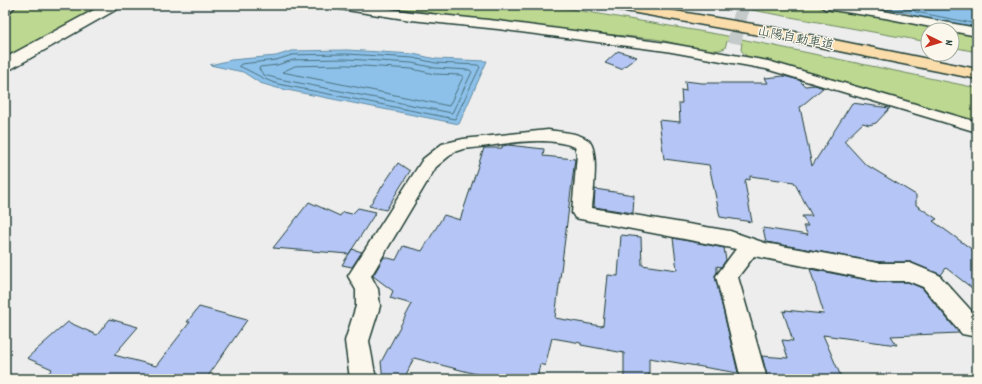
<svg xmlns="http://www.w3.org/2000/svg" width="982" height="384" font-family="Dekko,'Klee One',sans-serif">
<rect width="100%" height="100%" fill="#ededee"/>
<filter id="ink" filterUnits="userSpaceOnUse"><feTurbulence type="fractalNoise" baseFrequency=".025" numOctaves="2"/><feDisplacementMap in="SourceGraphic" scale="8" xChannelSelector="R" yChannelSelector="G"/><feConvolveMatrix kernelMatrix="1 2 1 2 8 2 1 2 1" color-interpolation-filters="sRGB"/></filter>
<g filter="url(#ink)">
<path fill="#bdd890" stroke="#6e8a62" d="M5 5H103L17 54 5 55Z
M376 5H547L722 35 977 88V122L755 60 745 55 741 50 742 43 727 41 725 48C711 56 671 41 654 39 561 30 468 19 376 5Z
M724 5H807L874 15 952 30H928V42Z
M952 30 977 35V52L952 47Z"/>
<path fill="#8dc1ea" stroke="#618ca1" d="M884 5H942L952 8H977V28L912 16 911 13 869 7Z
M347 50 413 54 436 59 487 61 459 124 277 88 260 83 243 72 210 65 231 60 276 56 292 51Z"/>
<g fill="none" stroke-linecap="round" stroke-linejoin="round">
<path stroke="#4b727d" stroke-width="1" d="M875 5 912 9 916 12 977 24
M347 54 413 58 436 63 478 65 480 67 455 119 278 84C264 80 253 72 239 66L241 64 276 60 292 55Z
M347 59 412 63 435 68 470 70 472 72 452 113 279 79 264 75 259 69 260 67 277 65 293 60Z
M347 65 412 69 434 74 461 75 463 77 449 106 282 72 295 66Z"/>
</g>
<path fill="#b5c5f5" stroke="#1f3d34" d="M618 51 637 57 621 69 605 63Z
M784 76 799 80 805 86 815 85 823 88 800 107 812 166 852 103 890 108 876 123 869 125 863 123 844 141 865 164 916 195V205L937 219 933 221 977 253V292L946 268 941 275 910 262H878L766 242 763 228 808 235 803 226H808L802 216H812L794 182 750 176V180L746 179 745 183 752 222 720 217 709 165 664 159 659 120 680 122 679 103H682L681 90 686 91 685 81 702 83H768L765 78Z
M508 145 544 149 543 156 575 159 555 318 601 326 603 325 608 275 618 276 621 235 641 237 642 265 677 270 673 238 724 248 726 260 721 267 717 266V272L715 276 738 373 649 358V379H624V353L581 345V343L552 338 545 366 540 364 537 379H483L484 376 414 358 404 379H383L381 362 412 304 390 298 393 291 373 276 384 257 396 260 403 246 422 251 444 215 460 220 484 148H502V146Z
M398 163 410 171 386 210 369 206Z
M595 189 634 195 633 213 594 207Z
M309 202 340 216 343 212 352 214 358 208 376 212 349 254 273 248Z
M352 249 362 252 352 267 342 265Z
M810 269 878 282H908L922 288 959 333 891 336 897 345 823 335 842 379H768L762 356 788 358 782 340 793 341 783 311 786 312 785 310 824 314Z
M199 307 247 320 206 379H43L52 369 27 358 68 322 97 335 110 319 138 327 114 355 156 366 190 322H187Z"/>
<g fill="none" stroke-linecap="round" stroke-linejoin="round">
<path stroke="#c4cac9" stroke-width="14" stroke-dasharray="14 7" stroke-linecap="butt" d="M734 43 743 5"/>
<g stroke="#1f3d34" stroke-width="3">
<path id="minor" d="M5 5H16L9 13 5 14Z
M334 5H364L411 12 498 21 666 43 768 61 977 122V132L766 69 666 51 498 29 411 20 340 9Z
M819 5H850L977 28V36L885 18 825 9Z
M548 130C560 132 577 132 588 140 600 149 593 193 592 208L730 231 765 243 878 263H910L939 275 977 317V337L962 334 923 287 908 281H878L754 256 738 277 767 379H741L716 276 736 249 575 218 572 213 577 154 575 147C542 134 498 146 463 149L454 152 436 167 371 276 378 289 380 306 369 341 376 379H350L345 341 356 306V290L348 276 423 159 442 144 463 139Z"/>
</g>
<g stroke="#1f3d34" stroke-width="3">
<path id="secondary" d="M103 5H121L119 8 11 69 5 70V58Z"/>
</g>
<g stroke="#1f3d34" stroke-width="3">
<path id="motorway" d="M607 5H639L770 27 977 69V79L770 37 614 9 609 8Z"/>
</g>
<use href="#minor" fill="#fbf7ec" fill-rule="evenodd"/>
<use href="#secondary" fill="#fbf7ec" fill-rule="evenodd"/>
<use href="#motorway" fill="#faddab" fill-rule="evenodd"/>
</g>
</g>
<g text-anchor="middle" stroke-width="3" stroke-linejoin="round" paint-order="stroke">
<g font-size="13" fill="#1f3d34" stroke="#fbf7ec">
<text transform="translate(796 37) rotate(11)" y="5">山陽自動車道</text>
</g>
</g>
<rect width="982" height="384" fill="none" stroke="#fbf7ec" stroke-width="20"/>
<rect x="10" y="10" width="962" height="364" fill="none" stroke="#1f3d34" stroke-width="1.5" filter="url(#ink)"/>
<g transform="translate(940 42) rotate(95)"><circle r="19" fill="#fbf7ec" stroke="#a3ada2"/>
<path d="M0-3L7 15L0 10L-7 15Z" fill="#c8321e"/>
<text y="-6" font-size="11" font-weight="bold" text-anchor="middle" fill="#1f3d34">N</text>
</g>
</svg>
